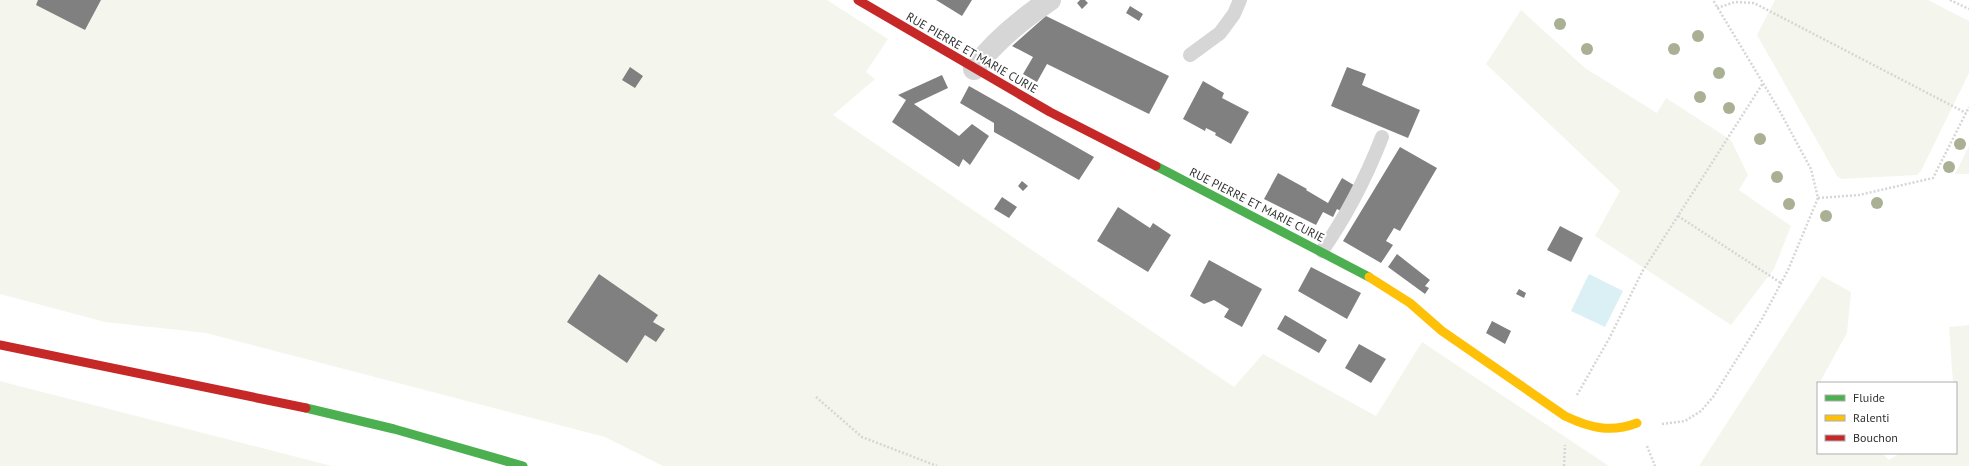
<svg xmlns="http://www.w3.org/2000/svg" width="1969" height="466" font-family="'PT Sans',sans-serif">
<rect width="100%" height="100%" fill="#fff"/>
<path fill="#f4f6ed" d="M0 0H827L888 39 866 72 875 79 833 115 1234 387 1263 354 1376 416 1422 342 1609 466H663L605 437 206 333 105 322 0 294Z
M1775 0H1928L1969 21V73L1921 171 1917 175 1842 179 1837 176 1757 35Z
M1521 10 1585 68 1657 113 1666 98 1731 140 1748 175 1739 190 1791 226 1774 269 1731 325 1595 236 1620 191 1486 64Z
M1969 146V174H1955Z
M1822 276 1851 292 1847 333 1816 389 1818 392V453H1882L1889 460 1900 453H1956V383H1953L1949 327 1969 325V466H1699Z
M0 381 11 384 332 466H0Z"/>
<path fill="#dbf0f4" d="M1589 274 1623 291 1605 327 1571 311Z"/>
<path fill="#808080" d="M38 0H101L85 30 36 5Z
M936 0H972L962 16Z
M1080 0H1085L1088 3 1082 9 1077 3Z
M1130 6 1143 14 1139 21 1126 13Z
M1046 16 1169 76 1149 114 1047 64 1037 82 1023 74 1033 57 1012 46Z
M630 67 643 76 635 88 622 80Z
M1347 67 1366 74 1362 85 1420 110 1408 138 1331 106Z
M942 75 948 88 914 104 959 136 972 124 989 136 970 165 963 159 959 167 892 122 906 100 898 95Z
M1203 81 1224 93 1222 98 1249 112 1231 144 1215 135 1216 133 1206 128 1205 131 1183 119Z
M969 86 1094 157 1079 180 994 132V123L960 103Z
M1400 147 1437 168 1400 231 1394 228 1386 241 1393 245 1381 263 1343 241Z
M1278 173 1307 189 1306 190 1328 203 1342 178 1357 187 1343 212 1337 209 1333 217 1323 212 1316 225 1264 199Z
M1022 181 1028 186 1023 191 1018 186Z
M1002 197 1017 207 1009 218 994 209Z
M1118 207 1150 228 1153 223 1171 235 1148 272 1097 241Z
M1560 226 1583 238 1571 262 1547 250Z
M1397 254 1430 280 1425 286 1429 288 1425 294 1388 267Z
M1209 260 1262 289 1242 327 1224 317 1229 309 1214 300 1204 304 1190 296Z
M1311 267 1361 293 1347 319 1298 291Z
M599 274 658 315 653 322 665 329 656 342 645 335 627 363 567 322Z
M1519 289 1526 293 1524 298 1516 294Z
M1285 315 1327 340 1319 353 1277 329Z
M1492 321 1511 331 1505 344 1486 333Z
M1359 344 1386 359 1371 383 1345 368Z"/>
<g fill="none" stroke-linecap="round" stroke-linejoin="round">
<path stroke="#d6d6d6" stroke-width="2.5" stroke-dasharray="2 2" stroke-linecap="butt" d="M1950 0 1969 9
M1717 8 1735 2 1754 3 1966 113
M1818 198 1859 195 1933 178 1969 107
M1678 216 1781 283
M1577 395 1610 337 1642 272 1763 83
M816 397 862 437 937 466
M1662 424 1685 421 1701 411 1713 397 1762 319 1788 270 1818 198 1811 169 1778 108 1713 0
M1647 446 1655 466
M1564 466 1565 445"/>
<path stroke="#d6d6d6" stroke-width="14" d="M1190 55 1220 33 1234 14 1240 0
M1322 251C1347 215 1366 178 1382 137"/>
<path stroke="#d6d6d6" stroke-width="22" d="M974 69C994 41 1022 19 1050 0"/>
<path stroke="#4caf50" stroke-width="9" d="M1156 166 1369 277
M306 408 394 429 523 466"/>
<path stroke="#ffc107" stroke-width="9" d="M1369 277 1410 303 1442 331 1565 416C1590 428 1611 433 1637 423"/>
<path stroke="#c62828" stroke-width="9" d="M858 0 1050 112 1156 166
M0 345 306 408"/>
</g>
<g fill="#a9b094">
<circle cx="1560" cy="24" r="6"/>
<circle cx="1698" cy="36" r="6"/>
<circle cx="1587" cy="49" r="6"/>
<circle cx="1674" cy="49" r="6"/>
<circle cx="1719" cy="73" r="6"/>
<circle cx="1700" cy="97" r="6"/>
<circle cx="1729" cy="108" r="6"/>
<circle cx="1760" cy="139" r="6"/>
<circle cx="1960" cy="144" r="6"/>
<circle cx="1949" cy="167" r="6"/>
<circle cx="1777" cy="177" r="6"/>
<circle cx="1877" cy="203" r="6"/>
<circle cx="1789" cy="204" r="6"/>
<circle cx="1826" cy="216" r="6"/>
</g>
<g text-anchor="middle" stroke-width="4" stroke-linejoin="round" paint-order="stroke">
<g font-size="12" fill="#323232" stroke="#fff">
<text transform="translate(972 53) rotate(30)" y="4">RUE PIERRE ET MARIE CURIE</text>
<text transform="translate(1257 205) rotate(27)" y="4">RUE PIERRE ET MARIE CURIE</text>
</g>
</g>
<rect x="1817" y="382" width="140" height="72" fill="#ffffff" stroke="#adadad"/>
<rect x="1825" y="395" width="20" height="6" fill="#4caf50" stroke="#adadad"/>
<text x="1853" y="402" font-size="12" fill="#323232">Fluide</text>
<rect x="1825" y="415" width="20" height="6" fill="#ffc107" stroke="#adadad"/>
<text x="1853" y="422" font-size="12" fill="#323232">Ralenti</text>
<rect x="1825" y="435" width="20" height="6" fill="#c62828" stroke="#adadad"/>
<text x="1853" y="442" font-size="12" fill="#323232">Bouchon</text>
</svg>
